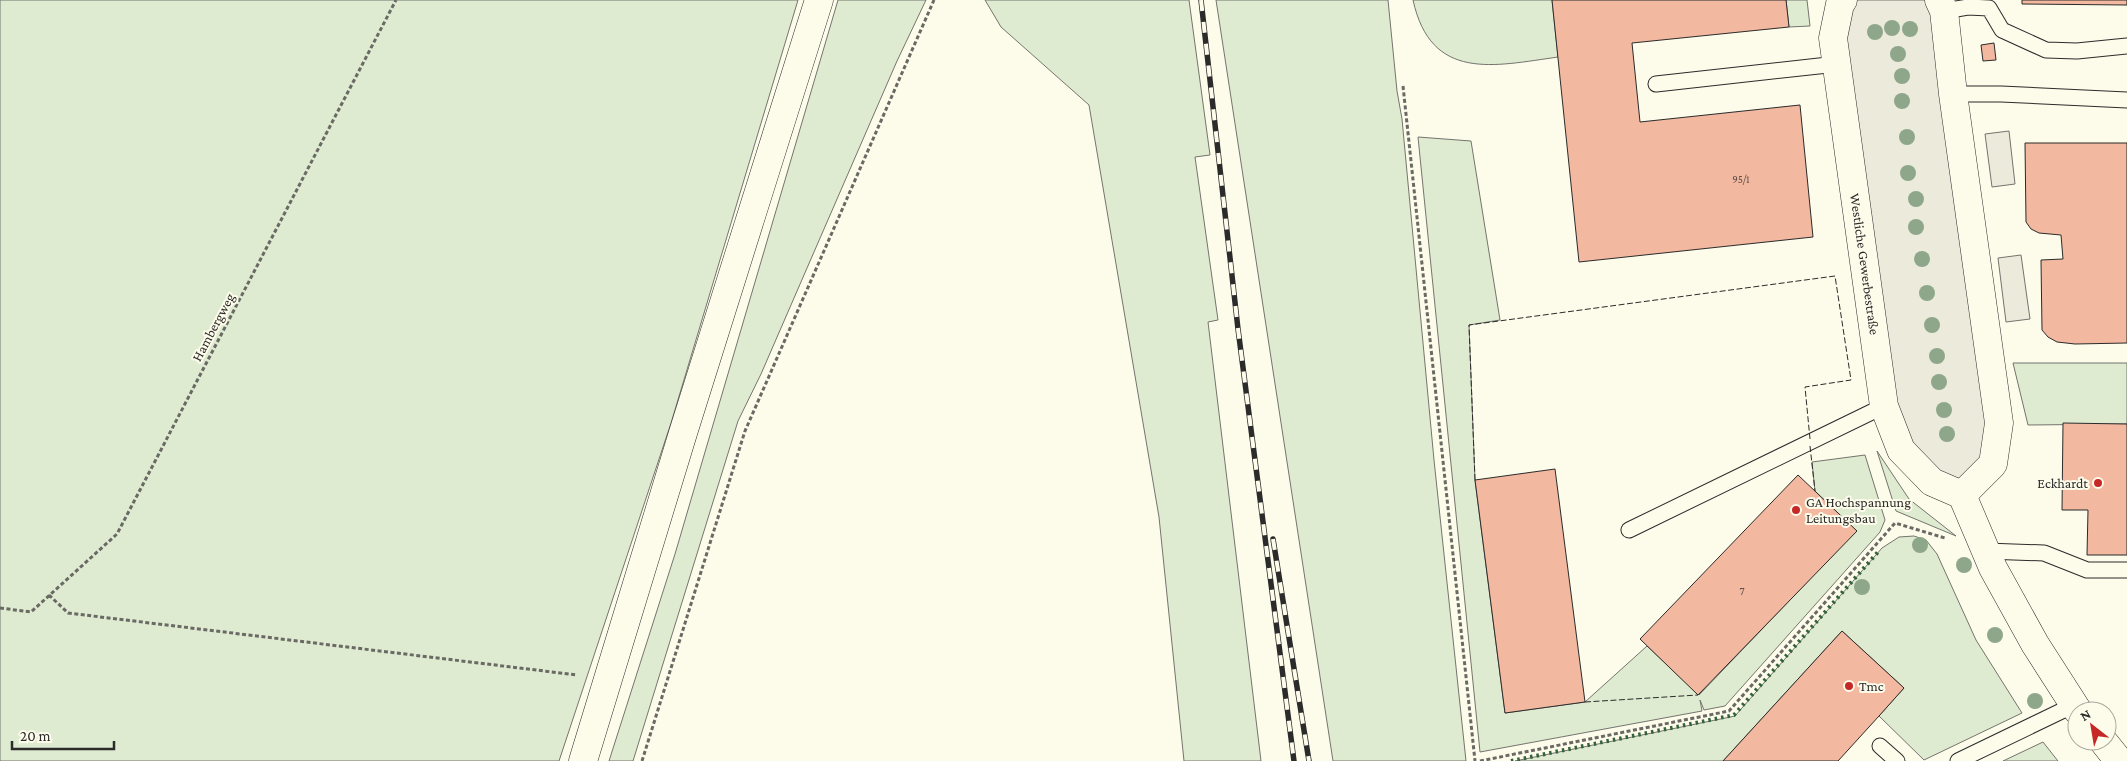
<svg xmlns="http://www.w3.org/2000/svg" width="2127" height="761" font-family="'Crimson Pro',serif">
<rect width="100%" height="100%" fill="#fdfbea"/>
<path fill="#deebd1" stroke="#74746e" d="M0 0H798L671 423 559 761H0Z
M838 0H926L897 61 761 374 738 421 633 761H609L675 554Z
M985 0H1189L1210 155 1195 157 1218 320 1208 322 1261 761H1184L1159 517 1089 105 1001 27Z
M1216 0H1388L1397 91 1402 119 1434 460 1466 761H1333Z
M1413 0H1552L1558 57C1494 66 1431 82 1413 0Z
M1786 0H1807L1810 26 1789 27Z
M1418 137 1471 141 1500 320 1469 325 1475 480 1505 713 1585 702 1647 646 1699 695 1856 531 1815 491 1812 462 1865 455 1885 520 1880 532 1725 706 1704 710 1700 700 1702 711 1480 752Z
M2013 363H2127V424L2028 425Z
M1877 451 1909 499 1956 536 1896 511Z
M1914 536 1926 540 1937 554 1976 640 2022 713 1924 760 1879 716 1904 688 1842 631 1723 761H1515L1735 716 1882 548 1899 537Z
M2043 742 2058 761H2003Z"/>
<path fill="#eceadb" stroke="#74746e" d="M1843 0H1939L1999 423 1962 495 1901 450 1840 4Z
M2009 131 2015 184 1992 187 1985 134Z
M2021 255 2030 319 2006 322 1998 258Z"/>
<path fill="#f2b8a0" stroke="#2b2b2b" d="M1552 0H1786L1789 27 1632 43 1640 122 1800 105 1813 237 1579 262Z
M2022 0H2127V5L2022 4Z
M1994 43 1996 60 1983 61 1981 45Z
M2025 143H2127V343L2075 344 2057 342 2048 337 2042 330 2041 260 2063 259 2061 235 2039 233 2031 229 2026 222Z
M2063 423 2127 424V555H2087L2088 510H2062Z
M1555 469 1585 702 1505 713 1475 480Z
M1798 475 1857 531 1698 695 1640 639Z
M1842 631 1904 688 1879 716 1838 761H1723Z"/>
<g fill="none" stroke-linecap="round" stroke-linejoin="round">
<g stroke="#2b2b2b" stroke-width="17">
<path id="service" d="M1944 11 1968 7 1989 8 2002 30 2046 50 2077 51 2127 46
M1656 84 1837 64
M1953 94H2001L2127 100
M1629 530 1884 406
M1986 551 2044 553 2087 570H2127
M1880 746 1897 761
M1958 761 2074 705"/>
</g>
<g stroke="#2b2b2b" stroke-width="29">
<path id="minor" d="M1843 0 1840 4 1833 38 1884 406 1901 450 1932 482 1962 495 1993 568 2035 644 2078 711
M1939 0 1944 11 1953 94 1999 423 1993 464 1962 495
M2103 741 2119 761"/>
</g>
<g stroke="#2b2b2b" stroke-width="29">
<path id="primary" d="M583 761 683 433 819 0"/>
</g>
<path stroke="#6a6964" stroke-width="3" stroke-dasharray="4 2.5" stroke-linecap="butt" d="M1403 86 1475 761
M49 595 68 613 577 675
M0 608 31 612 117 534 396 0
M642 761 745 431 934 0
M1480 761 1729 711 1895 523 1945 538"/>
<use href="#service" stroke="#fdfbea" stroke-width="15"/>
<use href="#minor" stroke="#fdfbea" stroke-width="28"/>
<use href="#primary" stroke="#fdfbea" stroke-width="28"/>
<g stroke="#2b2b2b" stroke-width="5.5">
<path id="rail" d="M1201 0 1238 329 1294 761
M1273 539 1309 761"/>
</g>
<use href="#rail" stroke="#fdfbea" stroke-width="4" stroke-dasharray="11" stroke-linecap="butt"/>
<path stroke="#34623c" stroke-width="4" stroke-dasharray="2.5 4" stroke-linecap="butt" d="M1511 761 1734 715 1878 552"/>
<path stroke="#2b2b2b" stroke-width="1" stroke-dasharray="6 2.5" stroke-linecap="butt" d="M1810 446 1815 491
M1475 480 1469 325 1835 276 1851 380 1805 387 1810 439
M1585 702 1698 695"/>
</g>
<g fill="#8ea78a">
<circle cx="1892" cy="28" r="8"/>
<circle cx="1910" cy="29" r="8"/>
<circle cx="1875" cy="32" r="8"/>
<circle cx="1898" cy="54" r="8"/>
<circle cx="1902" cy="76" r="8"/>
<circle cx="1902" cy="101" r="8"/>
<circle cx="1907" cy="137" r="8"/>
<circle cx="1908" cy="173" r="8"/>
<circle cx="1916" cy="199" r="8"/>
<circle cx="1916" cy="227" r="8"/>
<circle cx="1922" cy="259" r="8"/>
<circle cx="1927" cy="293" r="8"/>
<circle cx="1932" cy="325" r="8"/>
<circle cx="1937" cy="356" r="8"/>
<circle cx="1939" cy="382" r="8"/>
<circle cx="1944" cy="410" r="8"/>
<circle cx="1947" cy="434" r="8"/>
<circle cx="1920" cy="545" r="8"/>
<circle cx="1964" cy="565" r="8"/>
<circle cx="1862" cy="587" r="8"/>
<circle cx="1995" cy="635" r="8"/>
<circle cx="2035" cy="701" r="8"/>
</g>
<g fill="#c62828" stroke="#fdfbea" stroke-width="2">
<circle cx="2098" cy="483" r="5"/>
<circle cx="1796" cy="510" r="5"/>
<circle cx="1849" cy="686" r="5"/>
</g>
<g text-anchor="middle" stroke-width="4" stroke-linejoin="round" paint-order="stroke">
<g font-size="11" fill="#5d4e48">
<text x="1741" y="183">95/1</text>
<text x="1742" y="595">7</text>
</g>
<g font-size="14" fill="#2b2b2b" stroke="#fdfbea">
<text transform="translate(1865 264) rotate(82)" y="5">Westliche Gewerbestraße</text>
<text transform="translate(213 327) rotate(-62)" y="5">Hambergweg</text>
</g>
<g font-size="14" fill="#2b2b2b" stroke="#fdfbea" text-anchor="start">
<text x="2088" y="488" text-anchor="end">Eckhardt</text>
<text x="1806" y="507">GA Hochspannung<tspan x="1806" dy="16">Leitungsbau</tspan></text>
<text x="1859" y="691">Tmc</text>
</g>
</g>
<g transform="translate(2092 726) rotate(329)"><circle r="24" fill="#fdfbea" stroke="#a9a89e"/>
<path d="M0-4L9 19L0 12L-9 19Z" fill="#c62828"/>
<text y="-8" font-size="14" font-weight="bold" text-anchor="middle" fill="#2b2b2b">N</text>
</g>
<path d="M12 741v8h102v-8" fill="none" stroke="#2b2b2b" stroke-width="2.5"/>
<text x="20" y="741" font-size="15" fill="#2b2b2b" stroke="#fdfbea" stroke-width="4" paint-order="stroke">20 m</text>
</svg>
